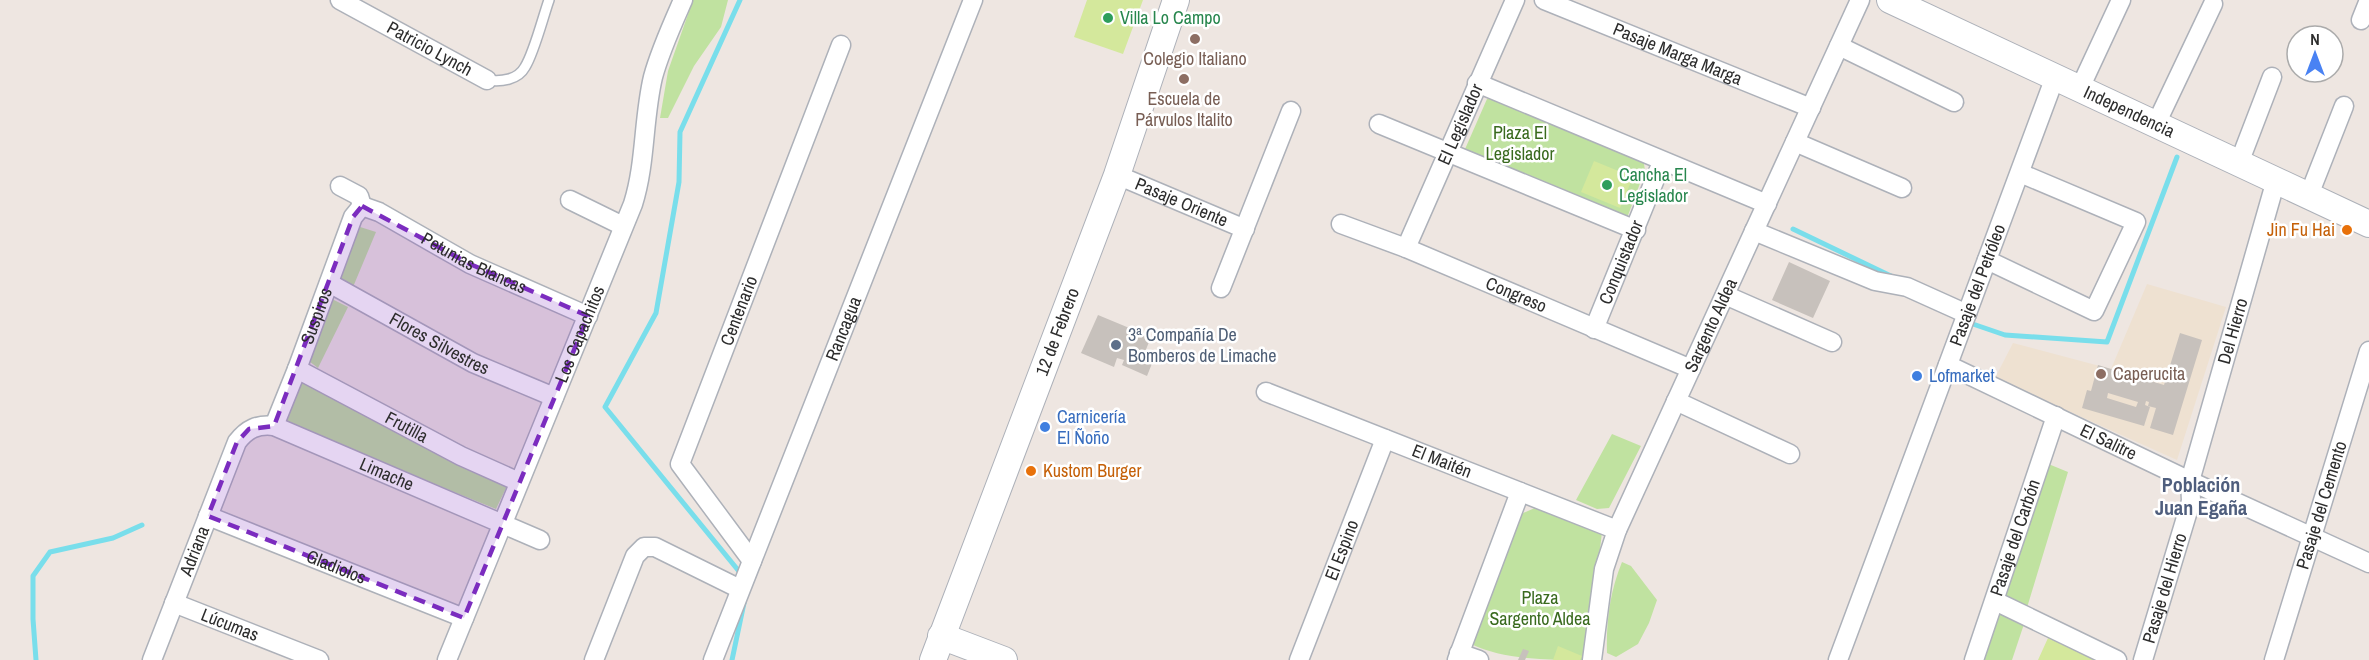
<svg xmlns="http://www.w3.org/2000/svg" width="2369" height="660" font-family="'Archivo Narrow',sans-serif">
<rect width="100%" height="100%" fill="#eee6e1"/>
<path fill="#eee1d1" d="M2147 284 2226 307 2177 460 1995 378 2013 343 2111 369Z"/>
<path fill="#c0e2a0" d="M693 0H728L721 27 694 66 668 118H660L668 71Z
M1497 98 1643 158 1645 170 1627 218 1462 156 1487 99Z
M357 226 376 232 353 287 336 278Z
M330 298 348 307 318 368 305 358Z
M303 379 508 484 496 509 281 422Z
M1612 434 1641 446 1609 508 1597 509 1576 500Z
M2046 463 2068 472 2026 611 2002 598Z
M1537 507 1602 532 1587 660C1548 660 1504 660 1471 644L1521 514Z
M1622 562 1631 566 1657 600 1649 623 1638 644 1616 657 1607 653C1606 622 1610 591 1622 562Z
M2000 609 2025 621 2012 660H1982Z"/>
<path fill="#d4e89c" d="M1087 0H1143L1123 54 1074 37Z
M1594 161 1633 177 1620 208 1581 192Z
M2048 638 2097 660H2038Z
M1558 646 1582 656 1580 660H1553Z"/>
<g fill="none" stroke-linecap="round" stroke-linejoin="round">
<path stroke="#79deeb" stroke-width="5" d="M740 0 680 132 679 182 656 313 605 407 742 575
M1793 229 1895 278
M1967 322 2005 335 2107 342 2177 157
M36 660 33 619V576L50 552 113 538 142 525
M732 660 744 603"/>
</g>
<path fill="#c7c1bc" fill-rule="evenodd" d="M1789 262 1830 281 1813 318 1772 300Z
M1098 315 1151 337 1143 357 1153 361 1147 376 1122 365 1124 360 1117 358 1114 367 1081 353Z
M2180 333 2202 340 2173 435 2150 428 2156 408 2148 406 2149 402 2146 401 2145 405 2150 407 2144 426 2082 408 2087 390 2091 391 2098 365 2164 385ZM2108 393 2138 402 2136 407 2107 398Z
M1523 649 1529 651 1525 660H1518Z"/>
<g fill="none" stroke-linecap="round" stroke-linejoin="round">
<g stroke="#adb1b9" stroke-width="12">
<path id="lane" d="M487 80C501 82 518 80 525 67 534 53 543 17 549 0"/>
</g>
<g stroke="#adb1b9" stroke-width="21">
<g id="street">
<path id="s1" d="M340 0 487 80"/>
<path id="s2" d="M1544 0 1811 108"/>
<path d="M2361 20 2369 0"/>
<path d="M1839 46 1954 102"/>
<path d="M1477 83 1767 204"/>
<path d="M2080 88 2121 0"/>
<path d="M1379 124 1636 230"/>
<path d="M2156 124 2213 4"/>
<path d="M1795 142 1902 188"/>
<path d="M2239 163 2272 77"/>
<path id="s3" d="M1117 175 1245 229"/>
<path d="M340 186 359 196 362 206"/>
<path d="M2309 195 2344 106"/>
<path d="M570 200 623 226"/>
<path id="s4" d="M362 206 379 212 470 264 588 316"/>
<path id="s5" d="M1341 224 1406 248 1691 369"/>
<path d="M1754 231 1875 281 1907 287 1967 314"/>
<path id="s6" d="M1406 248 1515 0"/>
<path d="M1987 260 2094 311 2136 222 2020 173"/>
<path id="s7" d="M329 283 473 363 554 397"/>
<path d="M1221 288 1291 111"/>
<path d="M1725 295 1832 342"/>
<path id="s8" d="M1594 329 1662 162"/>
<path id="s9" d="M1948 365 2190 481 2369 563"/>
<path id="s10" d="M297 369 461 456 519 482"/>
<path id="s11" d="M1266 392 1617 530"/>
<path d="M1676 401 1790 454"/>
<path id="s12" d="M274 426 297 369 353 217 362 206"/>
<path id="s13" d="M208 516 464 618"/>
<path id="s14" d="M752 561 680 464 841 45"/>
<path d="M1995 601 2117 660"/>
<path id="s15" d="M174 603 319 660"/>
<path d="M1459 653 1479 660"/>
<path id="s16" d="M152 660 237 442C247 429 257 424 274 426L540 540"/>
<path id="s17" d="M447 660 633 204C646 163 643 119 653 77 660 51 672 25 683 0"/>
<path d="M594 660 635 556 644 547H655L740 589"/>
<path id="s18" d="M713 660 973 0"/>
<path id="s19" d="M1299 660 1385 439"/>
<path d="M1457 660 1520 492"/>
<path id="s20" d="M1592 660 1604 569 1617 530 1860 0"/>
<path id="s21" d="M1838 660 2055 77"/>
<path id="s22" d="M1974 660 2056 416"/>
<path id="s23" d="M2143 660 2191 501 2190 481 2276 180"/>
<path id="s24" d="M2274 660 2369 351"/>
</g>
</g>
<g stroke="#adb1b9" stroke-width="28">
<g id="secondary">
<path id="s25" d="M1890 0 2369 224"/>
<path d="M941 636 1004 660"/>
<path id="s26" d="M933 660 1117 175 1176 0"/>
</g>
</g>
<use href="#lane" stroke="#fff" stroke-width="9"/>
<use href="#street" stroke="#fff" stroke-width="18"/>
<use href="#secondary" stroke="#fff" stroke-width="26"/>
</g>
<path fill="#7b2cbf" fill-opacity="0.2" stroke="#7b2cbf" stroke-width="4.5" stroke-dasharray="12 8" stroke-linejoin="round" d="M362 206 470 264 588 316 464 618 208 516 237 442 249 429 274 426 353 217Z"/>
<g fill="#2e9e5b" stroke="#fff" stroke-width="2">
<circle cx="1108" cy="18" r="6"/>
<circle cx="1607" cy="185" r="6"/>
</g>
<g fill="#8d6e63" stroke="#fff" stroke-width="2">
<circle cx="1195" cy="39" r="6"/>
<circle cx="1184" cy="79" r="6"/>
<circle cx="2101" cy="374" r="6"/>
</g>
<g fill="#e8710a" stroke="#fff" stroke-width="2">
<circle cx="2347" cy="230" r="6"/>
<circle cx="1031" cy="471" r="6"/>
</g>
<circle fill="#5c6f8a" stroke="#fff" stroke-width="2" cx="1116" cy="345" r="6"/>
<g fill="#3f7fe0" stroke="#fff" stroke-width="2">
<circle cx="1917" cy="376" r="6"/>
<circle cx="1045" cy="427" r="6"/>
</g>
<g text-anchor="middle" stroke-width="5" stroke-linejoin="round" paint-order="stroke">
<g font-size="18" fill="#27864d" stroke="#fff" text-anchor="start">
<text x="1120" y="24">Villa Lo Campo</text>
<text x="1619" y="181">Cancha El<tspan x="1619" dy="21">Legislador</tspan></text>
</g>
<g font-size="18" fill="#2d2d2d" stroke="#fff">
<text dy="6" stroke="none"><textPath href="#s1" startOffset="102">Patricio Lynch</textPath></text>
<text dy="6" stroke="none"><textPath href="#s2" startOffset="144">Pasaje Marga Marga</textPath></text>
<text dy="6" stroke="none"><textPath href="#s25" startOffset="264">Independencia</textPath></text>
<text dy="6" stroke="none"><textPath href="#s6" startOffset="135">El Legislador</textPath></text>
<text dy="6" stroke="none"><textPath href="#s3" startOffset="70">Pasaje Oriente</textPath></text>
<text dy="6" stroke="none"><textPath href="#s4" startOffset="126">Petunias Blancas</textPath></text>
<text dy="6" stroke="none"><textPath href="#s8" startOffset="72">Conquistador</textPath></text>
<text dy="6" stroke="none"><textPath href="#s21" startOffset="400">Pasaje del Petróleo</textPath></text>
<text dy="6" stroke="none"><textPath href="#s5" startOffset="189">Congreso</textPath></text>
<text dy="6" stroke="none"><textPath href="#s14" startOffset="285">Centenario</textPath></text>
<text dy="6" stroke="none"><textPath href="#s12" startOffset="118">Suspiros</textPath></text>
<text dy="6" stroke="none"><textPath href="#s20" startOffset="358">Sargento Aldea</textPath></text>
<text dy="6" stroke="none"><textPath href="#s18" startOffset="356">Rancagua</textPath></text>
<text dy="6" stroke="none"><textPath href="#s23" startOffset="342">Del Hierro</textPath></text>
<text dy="6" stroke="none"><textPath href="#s26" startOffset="351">12 de Febrero</textPath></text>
<text dy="6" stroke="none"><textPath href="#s17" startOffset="352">Los Capachitos</textPath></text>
<text dy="6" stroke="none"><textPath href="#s7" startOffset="126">Flores Silvestres</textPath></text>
<text dy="6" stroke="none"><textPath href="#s10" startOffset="124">Frutilla</textPath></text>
<text dy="6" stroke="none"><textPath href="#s9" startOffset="178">El Salitre</textPath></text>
<text dy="6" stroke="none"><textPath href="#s11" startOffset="189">El Maitén</textPath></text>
<text dy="6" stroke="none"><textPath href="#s16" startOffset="399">Limache</textPath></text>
<text dy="6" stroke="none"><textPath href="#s24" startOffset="162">Pasaje del Cemento</textPath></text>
<text dy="6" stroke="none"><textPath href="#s22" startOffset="129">Pasaje del Carbón</textPath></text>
<text dy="6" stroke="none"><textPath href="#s19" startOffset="118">El Espino</textPath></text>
<text dy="6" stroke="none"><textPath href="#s16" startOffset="117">Adriana</textPath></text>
<text dy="6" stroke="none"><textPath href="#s13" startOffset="138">Gladiolos</textPath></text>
<text dy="6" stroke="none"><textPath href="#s23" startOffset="75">Pasaje del Hierro</textPath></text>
<text dy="6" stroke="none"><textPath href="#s15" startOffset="60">Lúcumas</textPath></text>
</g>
<g font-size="18" fill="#785e54" stroke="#fff">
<text x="1195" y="65">Colegio Italiano</text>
<text x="1184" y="105">Escuela de<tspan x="1184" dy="21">Párvulos Italito</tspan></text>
<text x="2113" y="380" text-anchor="start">Caperucita</text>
</g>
<g font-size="18" fill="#396a1e" stroke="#fff">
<text x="1520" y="139">Plaza El<tspan x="1520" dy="21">Legislador</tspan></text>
<text x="1540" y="604">Plaza<tspan x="1540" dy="21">Sargento Aldea</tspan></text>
</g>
<g font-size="18" fill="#c56008" stroke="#fff" text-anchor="end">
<text x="2335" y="236">Jin Fu Hai</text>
<text x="1043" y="477" text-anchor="start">Kustom Burger</text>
</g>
<g font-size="18" fill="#4e5e75" stroke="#fff" text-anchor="start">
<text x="1128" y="341">3ª Compañía De<tspan x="1128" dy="21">Bomberos de Limache</tspan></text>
</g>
<g font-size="18" fill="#366cbe" stroke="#fff" text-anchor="start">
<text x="1929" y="382">Lofmarket</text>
<text x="1057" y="423">Carnicería<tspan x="1057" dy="21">El Ñoño</tspan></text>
</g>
<g font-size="20" font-weight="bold" fill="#4f5e7d" stroke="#fff">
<text x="2201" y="492">Población<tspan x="2201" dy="23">Juan Egaña</tspan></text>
</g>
</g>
<g transform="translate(2315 54)"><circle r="28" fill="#ffffff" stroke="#ababab" stroke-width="1.5"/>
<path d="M0-4.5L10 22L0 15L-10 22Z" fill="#4982f3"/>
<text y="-9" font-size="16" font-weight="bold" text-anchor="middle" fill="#2d2d2d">N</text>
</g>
</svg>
